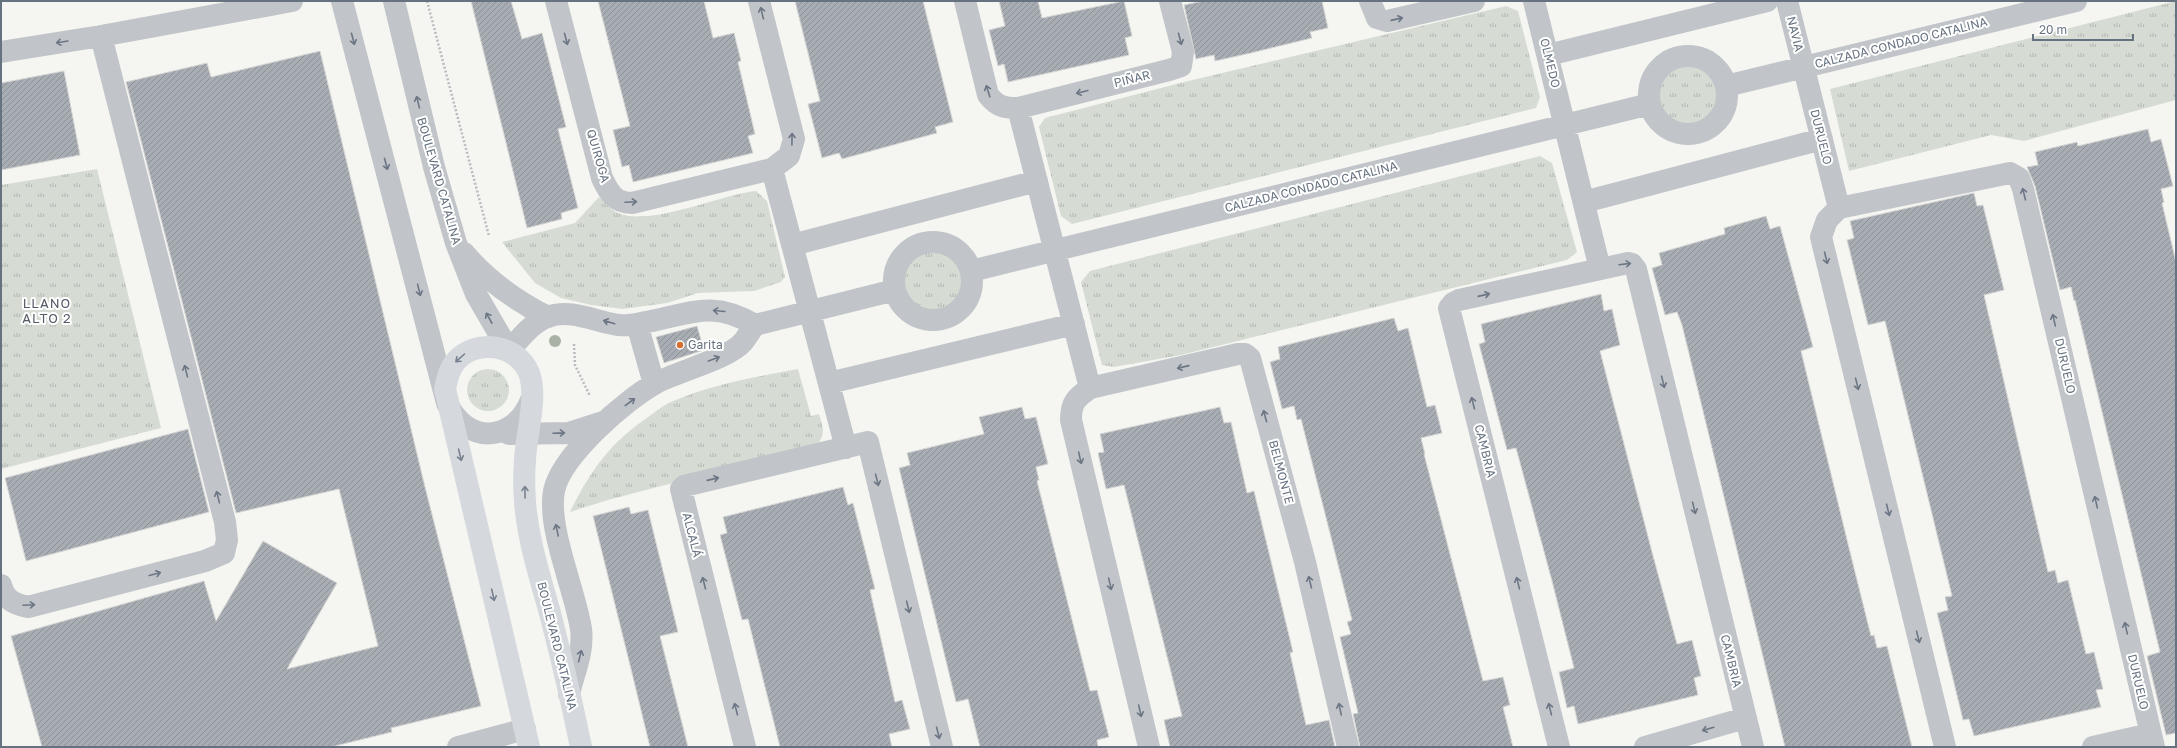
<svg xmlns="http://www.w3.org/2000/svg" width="2177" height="748" font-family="'Golos Text',sans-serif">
<defs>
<pattern id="park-tufts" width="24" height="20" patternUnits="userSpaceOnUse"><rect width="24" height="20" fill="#d6dcd4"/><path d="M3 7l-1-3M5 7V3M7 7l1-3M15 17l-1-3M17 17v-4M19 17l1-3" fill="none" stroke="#b1b7b1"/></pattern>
<pattern id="building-hatch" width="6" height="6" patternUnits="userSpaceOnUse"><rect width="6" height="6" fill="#a8adb4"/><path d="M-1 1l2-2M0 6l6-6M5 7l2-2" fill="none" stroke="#8d9198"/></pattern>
</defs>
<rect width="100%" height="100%" fill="#f5f6f2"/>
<path fill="url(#park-tufts)" d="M2176 1V100L2024 141 1991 135 1849 171 1830 89Z
M1506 6 1518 11 1540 97 1536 108 1072 224 1061 216 1039 127 1045 118 1184 82Z
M1658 95a30 30 0 1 1 60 0a30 30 0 1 1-60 0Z
M1540 156 1552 163 1577 252 1567 260 1181 355 1114 367 1102 365 1081 282 1090 271Z
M97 169 161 428 1 469V185Z
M756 191 767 201 785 277 781 282 754 291 698 293 667 303 623 309 591 305 561 298 535 283 502 242 575 223 599 197C605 202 611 210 618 213 650 227 719 195 756 191Z
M903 281a30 30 0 1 1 60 0a30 30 0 1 1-60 0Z
M798 369 811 416 819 414C823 427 826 434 817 445L608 500 570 512C591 470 609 444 648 417 656 412 663 405 671 402 711 384 756 377 798 369Z
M467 390a21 21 0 1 1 42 0a21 21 0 1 1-42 0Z"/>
<path fill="url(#building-hatch)" stroke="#d7d7d5" d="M471 1H511L522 39 542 33 566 127 558 129 578 208 561 213 562 219 527 228Z
M598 1H704L713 38 734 33 741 61 738 62 755 134 748 136 753 153 633 182 629 165 622 167 613 130 630 126Z
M795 1H923L953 122 935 127 937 133 842 159 839 153 822 158 808 104 820 101Z
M999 1H1038L1042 18 1124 1 1132 36 1125 38 1129 55 1008 82 1004 64 998 66 989 30 1005 26Z
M1203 1H1322L1328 28 1310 32 1312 38 1251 53 1215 61 1214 55 1196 59 1184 5Z
M320 51 425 487 481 706 391 728 392 732 331 747H42L11 636 204 581 216 621 263 541 337 583 287 669 378 646 339 489 236 513 126 82 207 63 211 77Z
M64 71 80 155 1 170V83Z
M2148 129 2151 142 2161 139 2173 186 2161 189 2164 202 2162 203 2176 262V733L2166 735 2147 656 2160 652 2075 300 2074 301 2071 287 2060 290 2035 186 2027 167 2038 165 2035 152 2077 142 2078 146Z
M1974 193 1977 206 1983 205 2004 290 1984 295 2048 572 2055 570 2058 583 2068 580 2086 654 2094 652 2103 689 2096 690 2101 707 1974 736 1969 719 1963 720 1937 613 1948 610 1945 597 1952 596 1885 321 1868 325 1847 240 1854 238 1850 221Z
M1766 216 1770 229 1780 226 1813 347 1801 351 1851 556 1871 636 1874 635 1877 648 1887 646 1912 747H1785L1682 325 1677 312 1665 315 1652 268 1662 265 1659 253 1725 234 1724 228Z
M1601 294 1604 311 1612 309 1620 345 1600 351 1652 552 1677 644 1692 640 1701 676 1694 678 1698 695 1578 724 1574 706 1567 708 1559 672 1574 668 1552 581 1516 448 1507 450 1479 344 1485 342 1481 324Z
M1394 318 1398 331 1408 328 1427 407 1435 405 1442 433 1421 438 1425 454H1424L1483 681 1503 677 1510 705 1503 707 1513 747H1360L1353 714 1358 713 1340 637 1351 634 1347 622 1352 620 1301 419 1297 420 1294 406 1282 409 1270 362 1280 359 1278 347Z
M697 326 704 350 664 363 656 337Z
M1022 407 1025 419 1036 417 1048 464 1036 467 1039 480 1037 481 1090 691 1097 690 1109 737 1097 740 1098 747H980L968 699 956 702 899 468 910 465 907 453 984 434 979 417Z
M1220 407 1224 423 1231 422 1247 493 1254 491 1293 652 1290 653 1306 725 1329 720 1335 747H1170L1164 720 1182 716 1124 485 1106 489 1098 453 1104 452 1100 434Z
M188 429 209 512 26 561 5 478Z
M843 487 848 505 853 503 875 589 870 590 895 702 902 700 910 729 889 734 892 747H780L748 619 742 620 720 535 727 533 723 517Z
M629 507 631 514 648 510 661 563 678 632 660 636 688 747H650L629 661 593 516Z"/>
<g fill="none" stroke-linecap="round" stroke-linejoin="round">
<path stroke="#b9bbbe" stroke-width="2.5" stroke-dasharray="2 2" stroke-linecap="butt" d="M427 1 489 236
M574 344 575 365 590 396"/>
<path stroke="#c1c4c8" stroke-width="22" d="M342 1 447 403C467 445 514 443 531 400
M394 1 434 167 456 243 476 294 509 351C520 338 531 324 547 317 572 308 595 322 619 325 628 326 638 324 646 322 690 314 712 299 755 325
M556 1 602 178C609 193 615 203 632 203L772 169 789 156 794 139 759 1
M965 1 988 95C997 106 1003 108 1018 108L1169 70 1181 66 1183 52 1170 1
M1370 1 1377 18 1387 21 1474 1
M1534 1 1600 269
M1787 1 1839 208
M1 52 101 36 292 1
M1548 55 1767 1
M1649 95a39 39 0 1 1 78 0a39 39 0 1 1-78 0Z
M1726 86 2076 1
M1018 108 1090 388
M772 169 846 448
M1584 202 1822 139
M894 281a39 39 0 1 1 78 0a39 39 0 1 1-78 0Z
M792 245 1037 181
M464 253C487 280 516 301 548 317
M971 271 1650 104
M637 324 654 384
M829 383 1074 324
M509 434 569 433 603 422
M1 585C5 600 14 604 28 607L205 561 224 553 227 540 225 522 101 36
M569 694C574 672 584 652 581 629 575 590 547 528 554 491 561 456 625 400 656 383 679 371 728 359 743 342 747 337 751 330 755 325L895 290
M458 747 525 729
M745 747 681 489 684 486 868 442 942 747
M1149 747 1071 420C1071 402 1076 398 1090 388L1238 354H1245L1250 358 1305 562 1348 747
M1559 747 1449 308 1453 303 1459 300 1628 263 1632 264 1636 269 1753 747
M1645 747 1745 718
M1945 747 1821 237 1827 220 1839 208 2010 173 2019 178 2023 189 2154 747
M2093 747 2150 734"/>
<path stroke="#d5d8dc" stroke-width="22" d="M529 747 445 389C447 379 449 369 456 361 476 338 517 344 529 373 538 397 526 434 525 460 524 473 524 488 525 502 528 541 541 580 551 617 562 660 572 703 581 747"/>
</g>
<circle fill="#a7b1a4" cx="555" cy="341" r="6"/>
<defs><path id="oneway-shaft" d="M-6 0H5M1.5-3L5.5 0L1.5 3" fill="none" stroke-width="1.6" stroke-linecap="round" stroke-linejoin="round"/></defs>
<g stroke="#6c7685">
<use href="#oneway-shaft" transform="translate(762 13) rotate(-104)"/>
<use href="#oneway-shaft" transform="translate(1397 19) rotate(-13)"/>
<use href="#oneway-shaft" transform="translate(353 39) rotate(75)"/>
<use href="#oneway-shaft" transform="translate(566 39) rotate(75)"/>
<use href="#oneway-shaft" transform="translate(1180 39) rotate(75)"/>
<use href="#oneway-shaft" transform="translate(62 42) rotate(171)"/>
<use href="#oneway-shaft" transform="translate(988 91) rotate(-108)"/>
<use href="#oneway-shaft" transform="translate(1082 92) rotate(166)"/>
<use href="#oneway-shaft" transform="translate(418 102) rotate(-104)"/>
<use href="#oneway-shaft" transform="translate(792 139) rotate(-89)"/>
<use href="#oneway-shaft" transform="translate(386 164) rotate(75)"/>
<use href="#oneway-shaft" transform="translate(2024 194) rotate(-104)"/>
<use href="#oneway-shaft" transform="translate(631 202) rotate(-3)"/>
<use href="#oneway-shaft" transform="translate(1826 258) rotate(76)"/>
<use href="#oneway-shaft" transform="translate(1625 264) rotate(-7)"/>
<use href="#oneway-shaft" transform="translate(419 290) rotate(76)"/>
<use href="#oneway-shaft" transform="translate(1484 295) rotate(-13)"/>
<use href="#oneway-shaft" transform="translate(719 311) rotate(-175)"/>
<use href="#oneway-shaft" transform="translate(489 318) rotate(-119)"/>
<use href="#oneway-shaft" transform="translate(2054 320) rotate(-103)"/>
<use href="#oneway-shaft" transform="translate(609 322) rotate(-164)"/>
<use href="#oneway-shaft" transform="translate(714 359) rotate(-20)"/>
<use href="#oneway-shaft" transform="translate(1183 367) rotate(167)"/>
<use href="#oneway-shaft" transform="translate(186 371) rotate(-104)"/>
<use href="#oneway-shaft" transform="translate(1663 382) rotate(76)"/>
<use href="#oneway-shaft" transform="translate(1857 384) rotate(76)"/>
<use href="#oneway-shaft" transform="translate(630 402) rotate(-37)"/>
<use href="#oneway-shaft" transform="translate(1473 403) rotate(-104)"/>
<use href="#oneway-shaft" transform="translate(1265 416) rotate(-105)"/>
<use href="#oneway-shaft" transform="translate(559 433) rotate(-2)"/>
<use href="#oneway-shaft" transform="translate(1080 458) rotate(77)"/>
<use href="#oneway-shaft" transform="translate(713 479) rotate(-13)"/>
<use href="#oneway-shaft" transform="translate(877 480) rotate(76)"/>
<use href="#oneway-shaft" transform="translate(218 497) rotate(-104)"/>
<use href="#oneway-shaft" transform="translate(2096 502) rotate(-103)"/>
<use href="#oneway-shaft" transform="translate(1694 508) rotate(76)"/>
<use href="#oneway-shaft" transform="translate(1888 510) rotate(76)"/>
<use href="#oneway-shaft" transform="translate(557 530) rotate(-102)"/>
<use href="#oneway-shaft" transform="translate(155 574) rotate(-15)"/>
<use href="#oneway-shaft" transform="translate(1310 582) rotate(-104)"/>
<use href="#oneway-shaft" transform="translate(704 583) rotate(-104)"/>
<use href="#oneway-shaft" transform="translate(1518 583) rotate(-104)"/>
<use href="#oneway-shaft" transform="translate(1110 584) rotate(77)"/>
<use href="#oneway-shaft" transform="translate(29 605) rotate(-3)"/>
<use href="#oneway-shaft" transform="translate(908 607) rotate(76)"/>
<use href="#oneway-shaft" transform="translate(2126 628) rotate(-103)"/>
<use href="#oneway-shaft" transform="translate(1918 637) rotate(76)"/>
<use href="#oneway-shaft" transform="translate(580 656) rotate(-76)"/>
<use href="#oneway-shaft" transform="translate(736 709) rotate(-104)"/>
<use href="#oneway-shaft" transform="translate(1340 709) rotate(-102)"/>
<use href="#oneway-shaft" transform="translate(1550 709) rotate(-104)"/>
<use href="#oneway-shaft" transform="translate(1140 711) rotate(77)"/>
<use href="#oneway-shaft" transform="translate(1708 729) rotate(164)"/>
<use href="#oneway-shaft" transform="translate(938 733) rotate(76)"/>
</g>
<g stroke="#78818f">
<use href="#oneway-shaft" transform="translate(460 358) rotate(138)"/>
<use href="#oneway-shaft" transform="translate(460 455) rotate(76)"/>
<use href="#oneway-shaft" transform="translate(525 492) rotate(-91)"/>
<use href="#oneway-shaft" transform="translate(493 595) rotate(77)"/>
</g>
<circle fill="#d56e33" stroke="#fff" stroke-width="1.5" cx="680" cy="345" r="4"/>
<g text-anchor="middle" stroke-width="4" stroke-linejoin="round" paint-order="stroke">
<g font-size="12" fill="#677281" stroke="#fff">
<text transform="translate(1795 34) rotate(76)" y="4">NAVIA</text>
<text transform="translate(1901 43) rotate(-14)" y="4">CALZADA CONDADO CATALINA</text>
<text transform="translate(1550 63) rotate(76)" y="4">OLMEDO</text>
<text transform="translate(1132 79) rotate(-14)" y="4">PIÑAR</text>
<text transform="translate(1821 137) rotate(76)" y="4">DURUELO</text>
<text transform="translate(598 156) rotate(74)" y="4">QUIROGA</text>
<text transform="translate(439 181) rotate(74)" y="4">BOULEVARD CATALINA</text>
<text transform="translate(1311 187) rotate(-14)" y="4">CALZADA CONDADO CATALINA</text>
<text transform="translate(2065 366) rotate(77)" y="4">DURUELO</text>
<text transform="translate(1485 451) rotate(76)" y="4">CAMBRIA</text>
<text transform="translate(1281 472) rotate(75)" y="4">BELMONTE</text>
<text transform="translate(692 535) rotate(76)" y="4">ALCALÁ</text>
<text transform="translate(557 646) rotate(76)" y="4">BOULEVARD CATALINA</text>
<text transform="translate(1731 661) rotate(76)" y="4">CAMBRIA</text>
<text transform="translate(2138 682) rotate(77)" y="4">DURUELO</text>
</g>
<g font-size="12" fill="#677281" stroke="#fff" text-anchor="start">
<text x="688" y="349">Garita</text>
</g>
<g font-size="13" letter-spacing="1" fill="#545c67" stroke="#fff">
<text x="47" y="308">LLANO<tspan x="47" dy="15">ALTO 2</tspan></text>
</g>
</g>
<rect width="2177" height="748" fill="none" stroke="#677281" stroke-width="4"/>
<path d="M2033 34v6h100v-6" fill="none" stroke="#677281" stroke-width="2"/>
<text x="2039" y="34" font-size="12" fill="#677281" stroke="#ffffff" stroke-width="3" paint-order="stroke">20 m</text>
</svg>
